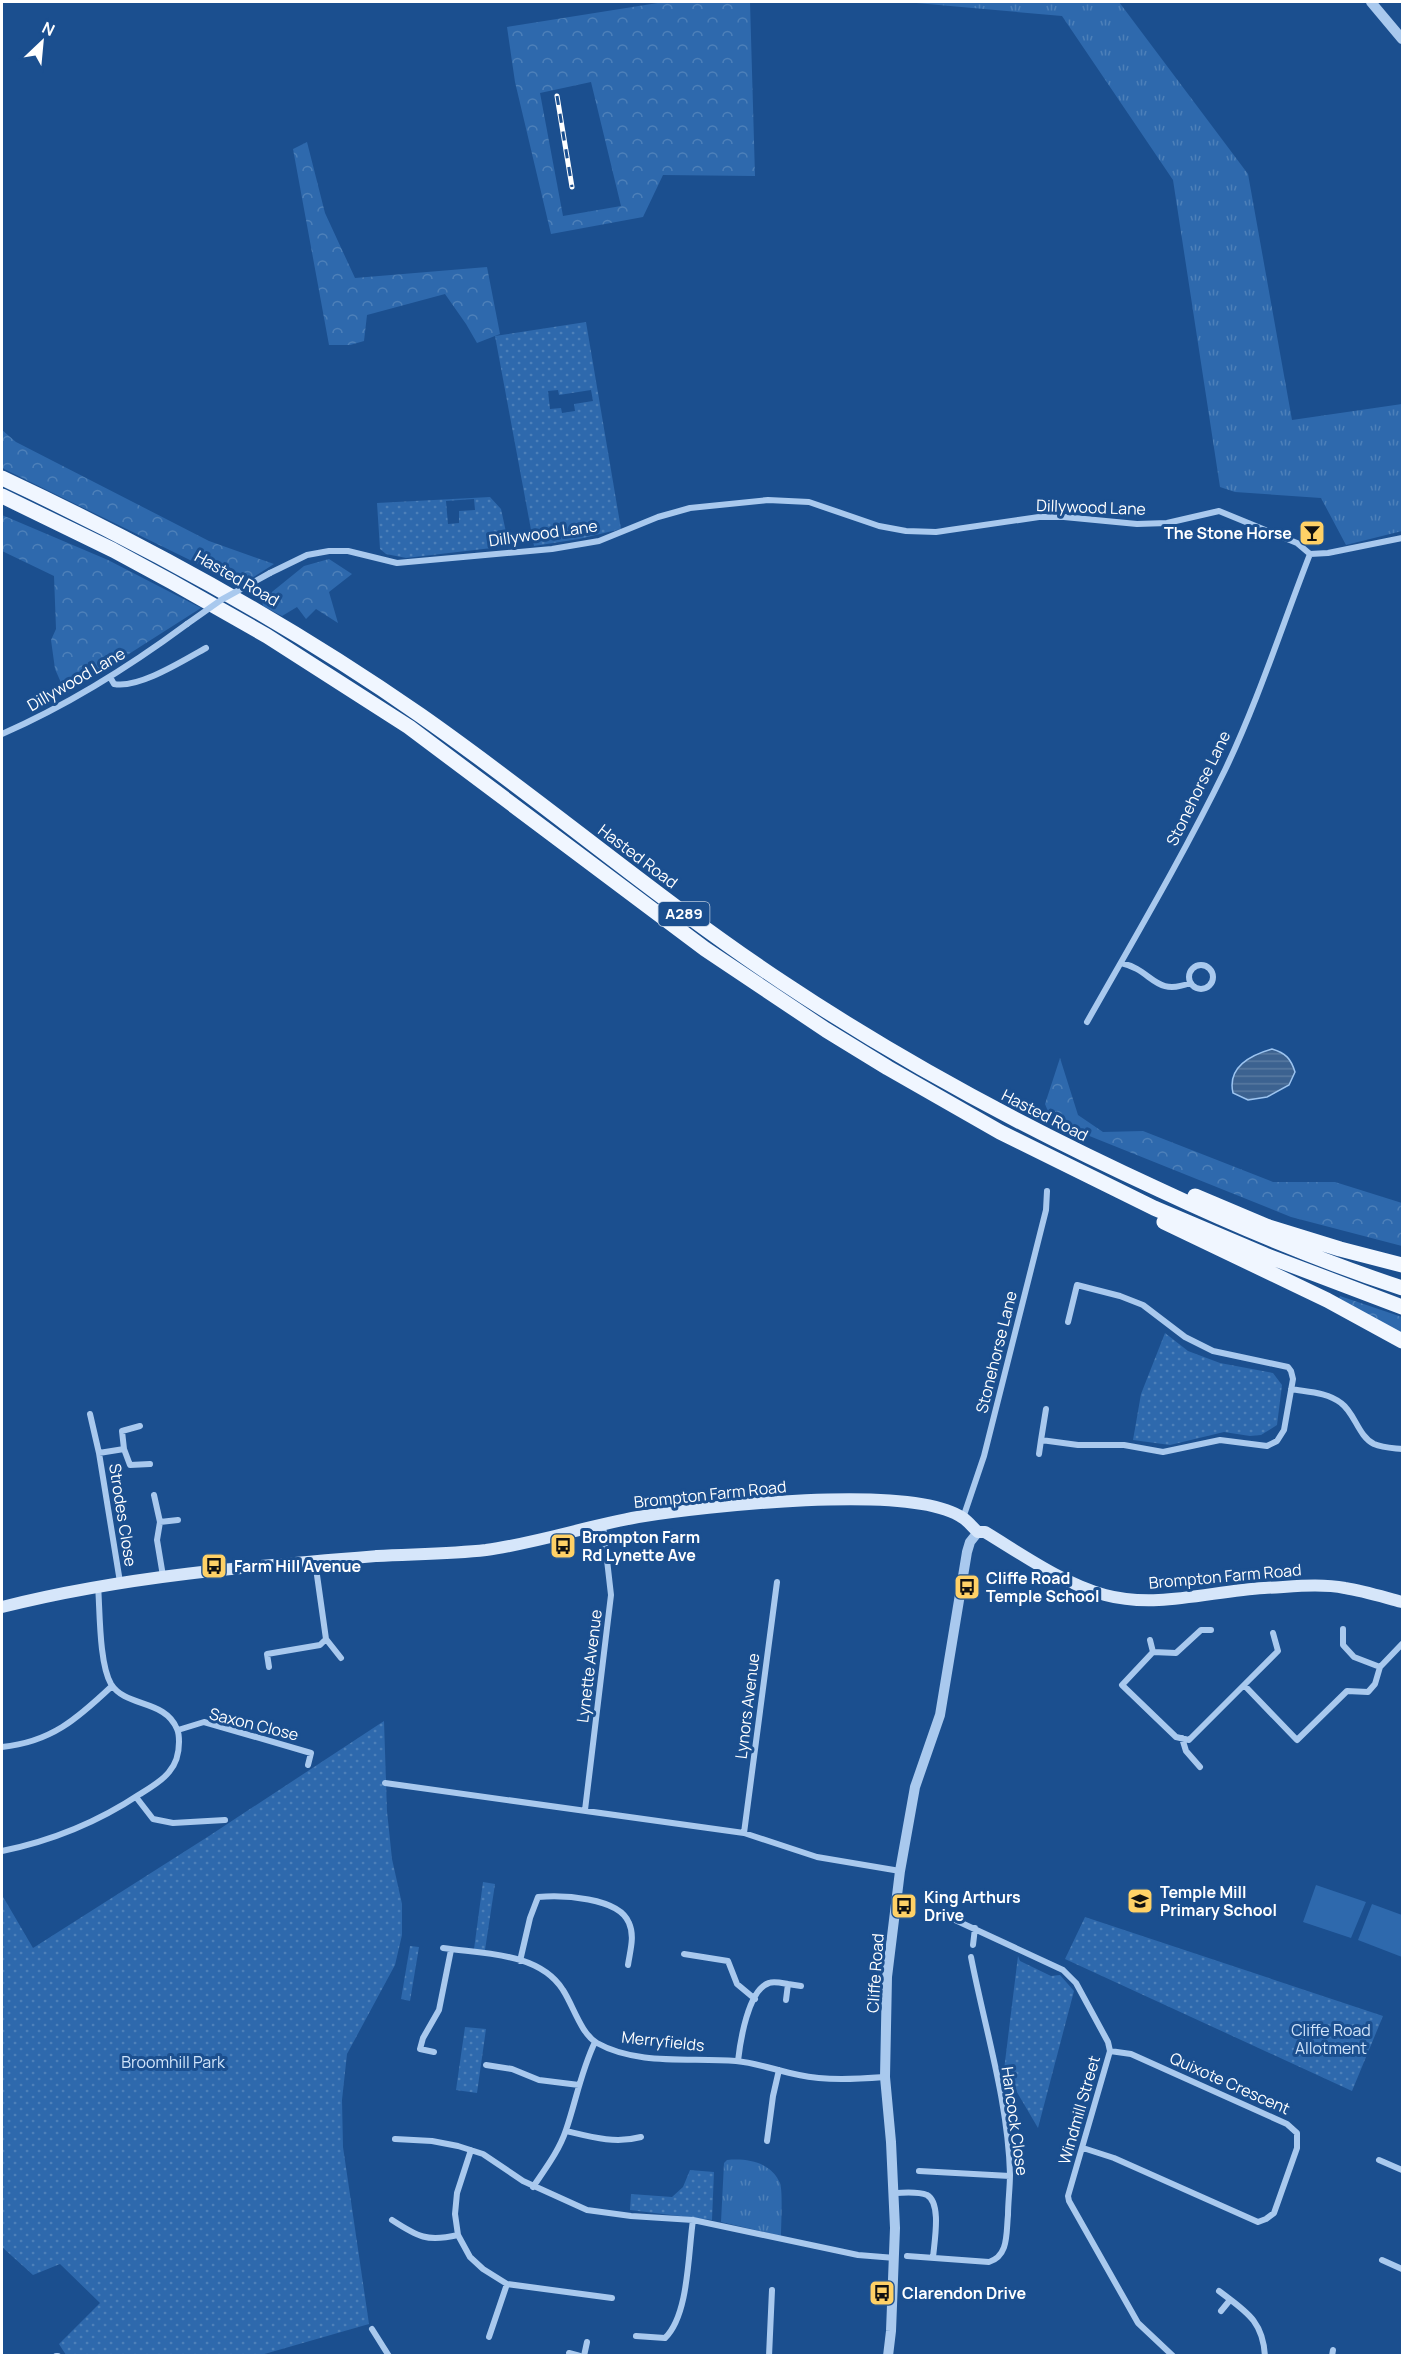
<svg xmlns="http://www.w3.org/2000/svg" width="1404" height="2357" font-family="Manrope,sans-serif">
<defs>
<pattern id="grass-tufts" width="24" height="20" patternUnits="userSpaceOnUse" patternTransform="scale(1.5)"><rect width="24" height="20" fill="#2e69ad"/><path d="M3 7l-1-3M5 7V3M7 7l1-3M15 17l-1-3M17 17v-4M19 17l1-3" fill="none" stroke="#4d80b9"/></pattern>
<pattern id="forest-crowns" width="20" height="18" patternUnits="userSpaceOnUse" patternTransform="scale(1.5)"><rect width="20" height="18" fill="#2e69ad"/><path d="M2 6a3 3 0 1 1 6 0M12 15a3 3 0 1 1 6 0" fill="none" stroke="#4d80b9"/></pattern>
<pattern id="park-dots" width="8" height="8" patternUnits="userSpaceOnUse" patternTransform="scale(1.5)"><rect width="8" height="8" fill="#2e69ad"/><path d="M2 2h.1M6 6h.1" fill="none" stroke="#4d80b9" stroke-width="1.8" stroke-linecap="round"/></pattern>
<pattern id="water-rules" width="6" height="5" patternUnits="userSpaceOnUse" patternTransform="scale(1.5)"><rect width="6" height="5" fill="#3c6290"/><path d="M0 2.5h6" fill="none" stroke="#597aa1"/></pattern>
</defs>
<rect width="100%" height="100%" fill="#1b4f8f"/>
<path fill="url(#grass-tufts)" d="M905 2H1119L1248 174 1292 420 1402 404V531L1346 545 1321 498 1235 492 1220 487 1173 180 1062 16Z
M727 2160C747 2158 771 2162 780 2183 783 2192 781 2225 781 2236L721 2222 724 2163Z"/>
<path fill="url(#forest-crowns)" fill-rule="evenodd" d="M664 2H750L755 176 663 175 643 217 551 234 515 82 507 27ZM591 82 621 206 563 216 540 93Z
M307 142 325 213 355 278 487 267 500 334 477 343 466 324 445 294 367 315 364 341 350 345H329L293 149Z
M2 430 16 442 209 541 274 564 241 585 2 468Z
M2 515 108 560 201 608 66 694 55 669 51 640 56 629 54 576 2 551Z
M329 559 352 574 329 592 338 623 316 609 306 619 297 607 282 616 263 606 262 600 304 566Z
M1060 1058 1078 1115 1103 1132 1143 1131 1273 1182H1335L1402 1203V1246L1291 1217 1052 1121 1045 1104Z
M1340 1296 1402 1317V1338L1338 1301Z"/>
<path fill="url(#park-dots)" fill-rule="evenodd" d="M586 322 621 529 579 539 534 546 495 336ZM558 390 559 395 591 390 593 401 574 404 575 411 562 413 561 408 550 409 548 391Z
M490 497 501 509 509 546 406 558 386 554 380 549 377 503ZM474 499 475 510 459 511V523L448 524 446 501Z
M1165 1333 1188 1351 1220 1363 1273 1373 1282 1385 1277 1425 1261 1435 1250 1436 1224 1432 1170 1445 1133 1440 1141 1394Z
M384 1721 387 1811 392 1859 402 1904V1935L395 1965 347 2054 342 2100 343 2147 369 2324 261 2355H66L59 2344 100 2303 60 2264 33 2275 2 2247V1895L33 1948 209 1836Z
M483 1882 495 1884 485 1950 474 1949Z
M1085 1917 1383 2016 1352 2091 1065 1959Z
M410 1946 419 1947 410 2001 401 1999Z
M1018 1956 1020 1961 1051 1976 1060 1975 1074 1991 1038 2128 1004 2070Z
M465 2027 486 2029 477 2093 456 2090Z
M690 2170 714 2172 712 2220 630 2210 631 2194 672 2197 683 2187Z"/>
<path fill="#2e69ad" d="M1316 1885 1366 1902 1351 1938 1303 1922Z
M1372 1904 1402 1915V1957L1358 1940Z"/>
<path fill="url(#water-rules)" stroke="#9cc4f0" stroke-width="1.5" d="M1272 1049C1286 1053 1291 1059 1295 1072L1289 1085 1267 1097 1248 1100 1233 1093C1227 1067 1251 1055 1272 1049Z"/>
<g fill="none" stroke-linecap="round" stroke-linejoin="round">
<path stroke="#a9c9ee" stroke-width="6" d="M270 573 307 555 329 551H348L397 563 552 549 599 541 658 517 690 508 768 500 809 502 879 526 906 531 936 532 1039 517H1064L1137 524 1167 523 1219 511 1297 543 1310 554 1328 553 1402 538
M110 677 114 684C139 689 184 660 206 648
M2 734C68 705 129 667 187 624
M1121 963C1153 970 1154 997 1190 983
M1189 977a12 12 0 1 1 24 0a12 12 0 1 1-24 0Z
M1087 1022C1134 939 1183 856 1225 770 1258 701 1282 626 1310 554
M1291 1389C1308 1392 1327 1392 1341 1403 1355 1413 1358 1436 1374 1444 1383 1448 1394 1448 1402 1449
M1046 1409 1041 1440 1078 1445H1124L1163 1452 1220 1440 1267 1446 1277 1441 1284 1430 1293 1379 1291 1371 1288 1367 1213 1351 1185 1337 1143 1305 1120 1296 1077 1285 1068 1322
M90 1414 99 1453 120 1582
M124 1449 122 1431 140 1426
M99 1453 124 1449 130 1465 150 1464
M1039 1454 1041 1440
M154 1495 160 1522 157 1540 163 1576
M963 1518 984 1456 1046 1210 1047 1191
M160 1522 178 1520
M1343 1629V1645L1354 1657 1380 1667
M1211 1630H1201L1176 1653 1153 1652 1122 1685 1176 1737 1189 1740 1244 1685 1297 1740 1347 1691 1368 1692 1375 1684 1380 1667 1402 1644
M326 1639 341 1658
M1150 1640 1153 1652
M269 1667 267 1654 320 1645 326 1639 315 1561
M1244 1685 1278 1651 1273 1633
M178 1730 204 1722 311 1753 308 1765
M1182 1738 1186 1751 1200 1767
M2 1747C51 1742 77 1719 112 1686
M385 1783 744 1833 817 1857 900 1871
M136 1797 153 1819 173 1823 225 1820
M585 1810 611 1595 603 1525
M744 1833 777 1582
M2 1851C51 1841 98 1822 140 1794 150 1788 162 1781 169 1772 176 1764 179 1752 179 1742 179 1738 179 1733 177 1729 165 1699 126 1708 111 1684 99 1663 100 1611 98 1585
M955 1920 1063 1970 1076 1983 1108 2042 1110 2051 1068 2196 1069 2201 1138 2323 1173 2356
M973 1945 975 1928
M443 1948C483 1954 539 1952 563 1990 573 2005 581 2034 597 2043 638 2066 692 2057 736 2061 758 2063 778 2071 799 2075 826 2081 857 2079 885 2077
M684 1954 728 1961 737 1984 755 1999
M520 1961 530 1918 538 1897C561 1895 619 1897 629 1923 635 1936 630 1951 628 1965
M788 1984 801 1986
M434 2052 420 2049 423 2038 439 2010 451 1950
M738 2061C740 2043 748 1989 769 1983 774 1981 782 1983 788 1984L786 2000
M486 2065 512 2069 539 2080 579 2085
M566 2131C591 2137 615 2144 641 2137
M395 2139 432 2141 458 2146 483 2154 523 2181 587 2210 631 2216 693 2220 858 2255 895 2258
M767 2141 773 2096 779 2070
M1083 2148 1114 2158 1258 2222 1266 2219 1274 2213 1297 2148V2133L1287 2124 1131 2054 1110 2051
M471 2150 457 2193 455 2214 458 2235 470 2257 483 2269 507 2284 612 2298
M1379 2160 1402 2170
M919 2171 1010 2176
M533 2187C545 2169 559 2151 566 2130 576 2101 581 2071 595 2042
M894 2193C904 2193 917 2191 927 2195 942 2203 934 2243 933 2258
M392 2220C418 2237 427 2242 458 2235
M907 2256 989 2262C1009 2256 1006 2233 1008 2215 1008 2202 1010 2188 1010 2174 1008 2101 985 2029 971 1957
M1382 2260 1402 2269
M1219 2291C1245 2311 1263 2320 1265 2356
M1221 2311 1230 2300
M372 2329 389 2356
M636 2336 665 2338C689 2315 688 2253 693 2220
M489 2337 507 2284
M569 2353 580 2356
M56 2356H58
M584 2356 587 2342
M769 2356 772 2290
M1332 2356 1333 2350"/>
<path stroke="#a9c9ee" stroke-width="10" d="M1371 2 1402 39
M888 2356 891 2331 895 2228 891 2142 885 2077 887 1977 900 1871 915 1787 940 1715 967 1552 970 1542 978 1532"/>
<path stroke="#d6e6fa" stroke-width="12" d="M2 1607C124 1576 251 1566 377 1556 413 1554 450 1554 486 1550 537 1543 587 1526 638 1517 702 1507 912 1482 963 1518 969 1522 973 1528 978 1532H985C1023 1555 1062 1583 1105 1595 1157 1609 1211 1591 1264 1588 1290 1587 1319 1583 1345 1588 1364 1591 1383 1597 1402 1602"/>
<path stroke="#f0f6ff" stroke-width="15" d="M2 478C147 546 288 623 420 715 543 801 657 899 782 982 902 1062 1029 1130 1160 1190 1239 1227 1320 1261 1402 1288
M2 496 113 550 172 582 267 636 409 727 705 949 826 1030 888 1068 1000 1132 1154 1208 1265 1255 1402 1307
M1195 1196 1266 1226 1340 1249 1402 1265
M1164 1222 1327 1300 1402 1341"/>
<g stroke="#fff" stroke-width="5">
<path id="rail" d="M557 96 572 187"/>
</g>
<use href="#rail" stroke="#1b4f8f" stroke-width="3" stroke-dasharray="9" stroke-linecap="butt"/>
<path stroke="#a9c9ee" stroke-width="6" d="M187 624 221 600 270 573"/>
</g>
<defs>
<g id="bar-square" transform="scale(1.35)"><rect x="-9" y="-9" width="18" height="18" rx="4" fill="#ffd166" stroke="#1b4f8f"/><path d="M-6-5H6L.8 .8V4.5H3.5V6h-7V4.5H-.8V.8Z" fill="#111"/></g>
<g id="bus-square" transform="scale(1.35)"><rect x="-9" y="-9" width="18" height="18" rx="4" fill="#ffd166" stroke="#1b4f8f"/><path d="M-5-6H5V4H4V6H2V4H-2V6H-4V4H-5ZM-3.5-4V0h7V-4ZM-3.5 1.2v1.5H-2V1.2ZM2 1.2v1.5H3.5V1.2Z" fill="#111"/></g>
<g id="school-square" transform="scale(1.35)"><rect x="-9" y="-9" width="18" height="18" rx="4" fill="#ffd166" stroke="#1b4f8f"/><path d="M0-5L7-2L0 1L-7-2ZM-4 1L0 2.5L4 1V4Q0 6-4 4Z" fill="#111"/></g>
</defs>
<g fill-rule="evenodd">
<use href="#bar-square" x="1312" y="533"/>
<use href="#bus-square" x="563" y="1546"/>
<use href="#bus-square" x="214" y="1566"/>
<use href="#bus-square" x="967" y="1587"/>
<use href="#school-square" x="1140" y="1901"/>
<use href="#bus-square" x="904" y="1906"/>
<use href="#bus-square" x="882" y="2293"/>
</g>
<g text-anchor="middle" stroke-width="6" stroke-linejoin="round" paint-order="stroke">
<rect fill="#1b4f8f" stroke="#bbcadd" stroke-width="1.5" x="658.5" y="902" width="51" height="24" rx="4.5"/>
<g font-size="15" font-weight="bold" fill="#fff">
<text x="684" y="919">A289</text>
</g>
<g font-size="16" fill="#fff" stroke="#1b4f8f">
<text transform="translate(1091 507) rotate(2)" y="6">Dillywood Lane</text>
<text transform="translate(543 533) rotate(-8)" y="6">Dillywood Lane</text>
<text transform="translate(237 578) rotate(30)" y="6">Hasted Road</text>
<text transform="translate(76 679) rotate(-30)" y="6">Dillywood Lane</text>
<text transform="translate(1198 788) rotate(-64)" y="6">Stonehorse Lane</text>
<text transform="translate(638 856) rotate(37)" y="6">Hasted Road</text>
<text transform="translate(1045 1115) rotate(27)" y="6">Hasted Road</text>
<text transform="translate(996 1352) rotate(-76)" y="6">Stonehorse Lane</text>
<text transform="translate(710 1494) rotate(-6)" y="6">Brompton Farm Road</text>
<text transform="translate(123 1515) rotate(81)" y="6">Strodes Close</text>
<text transform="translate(1225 1576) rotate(-5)" y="6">Brompton Farm Road</text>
<text transform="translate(589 1666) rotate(-83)" y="6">Lynette Avenue</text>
<text transform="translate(747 1706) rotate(-83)" y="6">Lynors Avenue</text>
<text transform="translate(254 1724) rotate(14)" y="6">Saxon Close</text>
<text transform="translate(875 1973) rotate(-86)" y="6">Cliffe Road</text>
<text transform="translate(663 2041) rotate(6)" y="6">Merryfields</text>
<text transform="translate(1230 2083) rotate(24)" y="6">Quixote Crescent</text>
<text transform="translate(1079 2110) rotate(-74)" y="6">Windmill Street</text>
<text transform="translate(1015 2121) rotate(82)" y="6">Hancock Close</text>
</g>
<g font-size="16" font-weight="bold" fill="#fff" stroke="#1b4f8f" text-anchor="start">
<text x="1292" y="539" text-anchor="end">The Stone Horse</text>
<text x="582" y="1543">Brompton Farm<tspan x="582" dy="18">Rd Lynette Ave</tspan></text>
<text x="234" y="1572">Farm Hill Avenue</text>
<text x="986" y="1584">Cliffe Road<tspan x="986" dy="18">Temple School</tspan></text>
<text x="1160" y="1898">Temple Mill<tspan x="1160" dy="18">Primary School</tspan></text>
<text x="924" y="1903">King Arthurs<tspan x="924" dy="18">Drive</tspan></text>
<text x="902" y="2299">Clarendon Drive</text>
</g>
<g font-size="16" fill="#cfe3fa" stroke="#1b4f8f">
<text x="1331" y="2036">Cliffe Road<tspan x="1331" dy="18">Allotment</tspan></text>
<text x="173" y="2068">Broomhill Park</text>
</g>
</g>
<rect width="1404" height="2357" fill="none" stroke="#ffffff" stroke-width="6"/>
<g transform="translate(42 42) rotate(26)" stroke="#1b4f8f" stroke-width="4.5" paint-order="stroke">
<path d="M0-4.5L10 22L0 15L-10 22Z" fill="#ffffff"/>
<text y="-9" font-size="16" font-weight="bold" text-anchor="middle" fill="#ffffff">N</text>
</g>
</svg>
